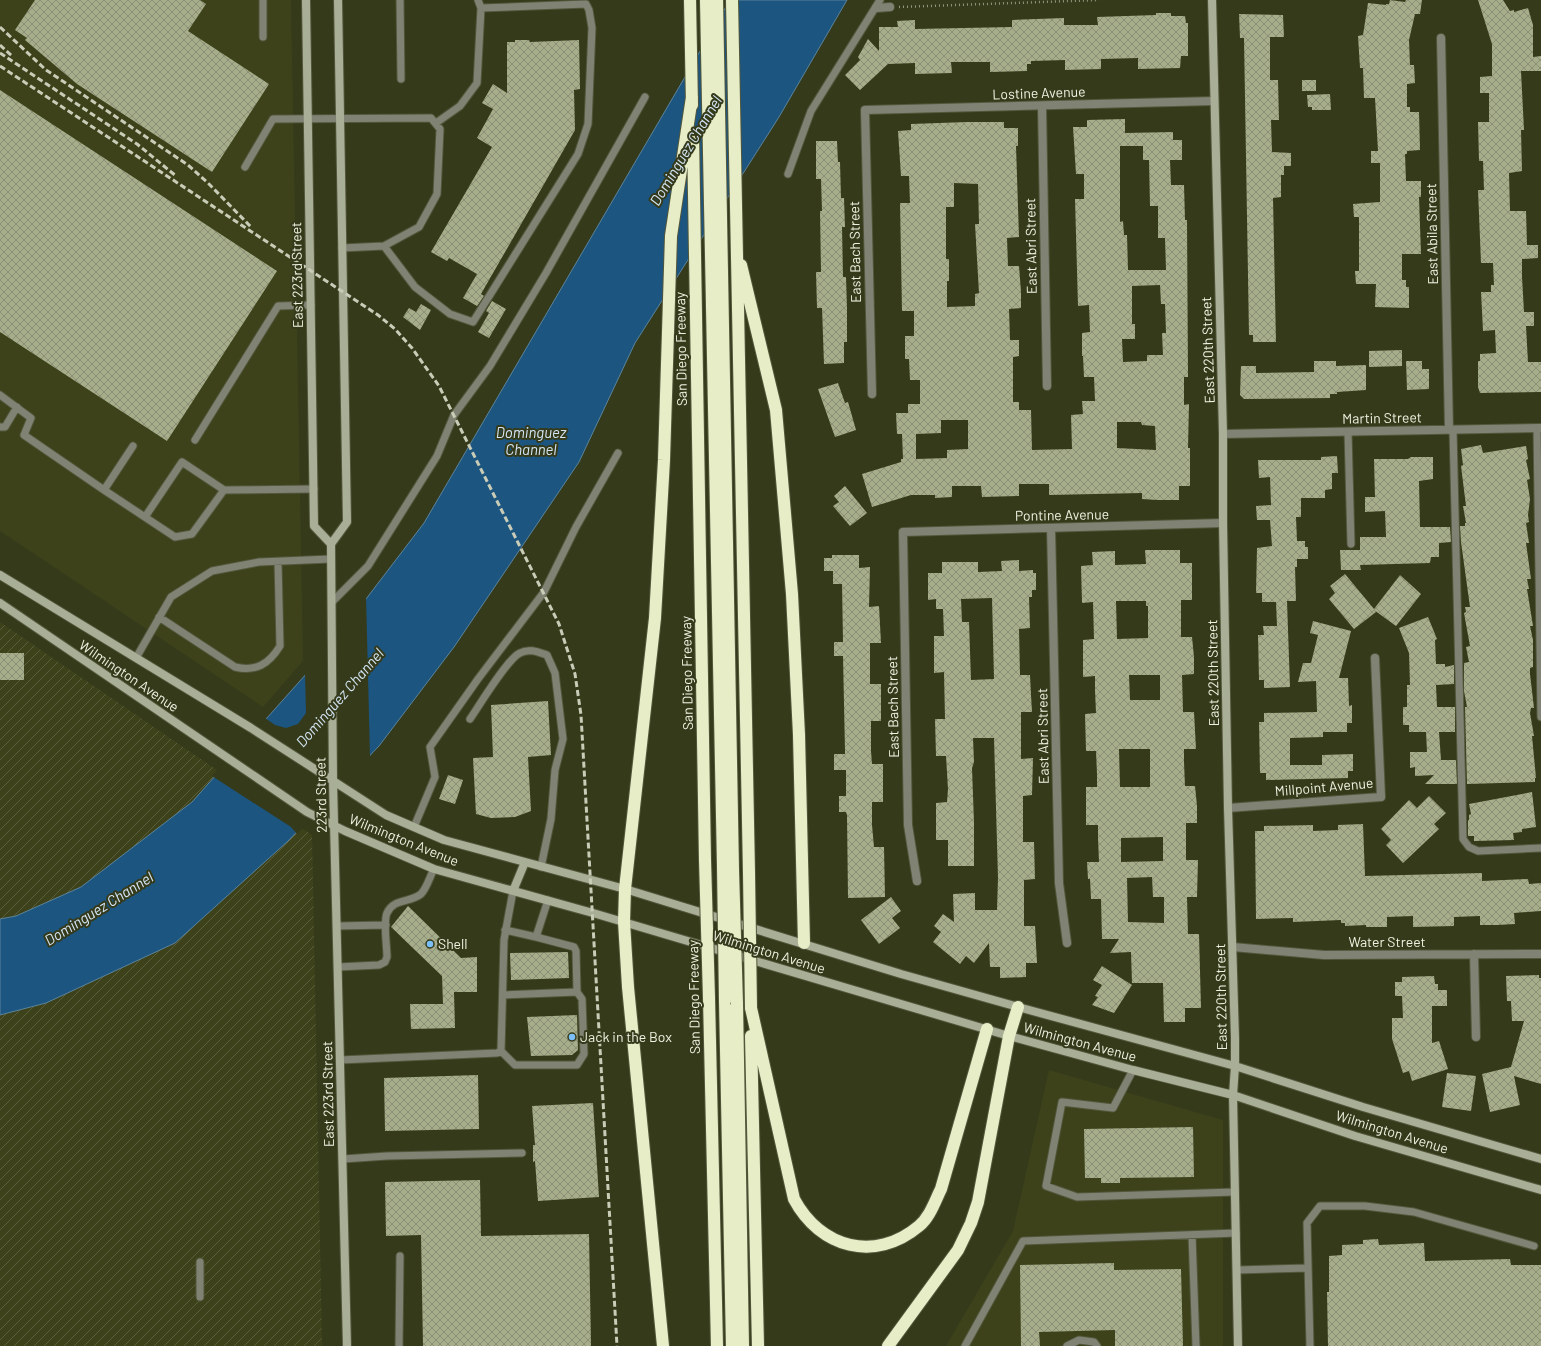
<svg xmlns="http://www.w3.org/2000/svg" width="1541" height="1346" font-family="Barlow,sans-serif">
<defs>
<pattern id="industrial-furrows" width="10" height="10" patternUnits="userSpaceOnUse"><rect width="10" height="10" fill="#3d421b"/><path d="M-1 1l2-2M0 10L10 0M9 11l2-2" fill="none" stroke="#595e3c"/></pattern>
<pattern id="building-cross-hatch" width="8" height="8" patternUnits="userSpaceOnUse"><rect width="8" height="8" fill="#a6ad8a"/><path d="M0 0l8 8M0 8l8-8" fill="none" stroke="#8a8f75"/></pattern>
</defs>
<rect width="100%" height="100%" fill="#353a1b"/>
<path fill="#3d421b" d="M0 0H291L303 661 263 707 0 531Z
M1049 1070 1223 1120V1346H946L1013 1231Z"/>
<path fill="url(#industrial-furrows)" d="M0 622 312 835 322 1346H0Z"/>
<path fill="#1c557f" stroke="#5b849c" d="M730 0H847L779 117 635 343 579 462 454 647 379 746 288 841 175 943 46 1003 0 1015V919L16 916 81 887 192 802 324 654 424 523Z"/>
<path fill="#353a1b" d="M366 596 370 757 297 834 291 827 212 776 265 718 275 725 286 728 298 724 306 713 305 672 322 653Z"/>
<path fill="url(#building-cross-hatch)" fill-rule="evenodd" d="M35 0H200L206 4 188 31 269 84 212 172 77 84 25 40 27 38 15 30Z
M1390 0 1405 2 1406 0H1422L1420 14H1415L1409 40 1410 65H1414L1415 83 1407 84V107H1410V112H1419L1420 150 1407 151V154H1405L1406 181H1421V197H1419L1421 254H1402V280H1406V287H1409V308L1375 307 1376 284H1356L1355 271H1359V217H1354L1353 204 1380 202V163H1371V151H1378L1375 98H1364L1363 68H1360L1358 36 1363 35 1368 3 1386 5V4H1389Z
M1478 0H1503L1510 11 1514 10V12L1528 8 1533 25V57L1541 56V71H1521L1524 130H1521L1522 171 1509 173 1510 211H1526L1527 245H1538V258L1522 259V277L1524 312H1534V326H1526L1528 362H1541V392L1480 393 1478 387V361H1480V354L1496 353 1495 330 1483 331 1481 292H1491V285H1494L1493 263H1481L1478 190H1484L1483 161H1479L1478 122H1489V93H1480V77L1492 76V44Z
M1156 13H1171V16H1185L1186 23H1188V56H1181L1180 68 1138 69V58L1101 59V69L1065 70V60L1031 61V64H1027V71L990 72V62H951L952 73 915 74V63L888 64 860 90 845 75 860 60 858 57 868 39 879 51V27H898L897 21 915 20V29L1012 27V20L1064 18V25H1098L1097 17 1156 15Z
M1239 14 1283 15 1284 37H1270V80H1278L1279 120H1271L1272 152 1291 153V166H1284V175H1281V197L1273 198 1276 342H1253V335H1249L1244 38H1240Z
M515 40H529L530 42 579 40 580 89 574 90 575 130 481 294 484 296 477 306 463 298 477 274 449 258 447 261 431 252 492 147 477 138 493 109 482 103 493 84 507 93V42H515Z
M1302 80H1316V91H1302Z
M0 90 277 271 167 441 0 332Z
M1330 94 1331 110H1312V107H1308L1307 95Z
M1125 119V133L1173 132V140H1182V160H1170L1171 185H1184L1185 220H1187L1188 377H1184V405L1189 404 1188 448H1190V486H1179V500H1157L1142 499V493L1049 495V484H1019V496L982 497 981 486H952V497L935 498V495H911L872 507 862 474 901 462V459H903L902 434H897L896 413H908V404H920V380H910L909 359H905V336H914V311H902L900 203H910L909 176H901L898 131 911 130V124L967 122H1004V128H1018V146H1016L1019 237 1007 238 1008 266H1019L1021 292V308L1009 309 1010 340H1019V356L1013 357V402H1019V410H1031L1032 450 1072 449 1071 415 1083 414 1082 401H1095L1094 377H1084L1083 356H1082V333L1090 332 1089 305 1078 306 1075 199H1084V174H1076L1073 127H1087V120ZM1120 146H1143V160H1149L1150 206H1158V238H1165L1166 270H1128L1127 235H1124L1123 221 1120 222ZM954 183 978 184 979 224H975L979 293 975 294V306L947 307V281H949V259H946V207H954ZM1160 285 1161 304H1165L1166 333H1162L1163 355H1147V361L1123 362 1122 339H1135V324H1132V286ZM941 420H968V449L947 450V458L916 459V434L941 433ZM1117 422H1141L1142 425 1155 426 1156 450 1117 448Z
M816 141H837L838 162H840L841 198H844L845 227H842L843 277H846L847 309V342H844V363L824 364 822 308H817L816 272H821L820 211H822L821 179H816Z
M492 301 506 309 489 338 478 332 489 313 486 311Z
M421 304 431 310 420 330 403 317 409 308 416 312Z
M1402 350V366L1369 367V351Z
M1314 361H1336V366L1366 365V390L1337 392V394H1330V398L1244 399 1240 395 1241 366H1256V373L1314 372Z
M1406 361H1422V369H1429V389L1407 390Z
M838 383 845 403 848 402 856 430 835 437 818 389Z
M1481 445 1483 453 1526 446 1528 459 1526 460 1530 479 1527 480 1530 499 1528 515 1529 522 1526 523 1529 543H1526L1531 579H1527L1529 589H1527L1533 626H1530L1533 640V667L1530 668V674L1534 708H1531L1530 713 1534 736H1532L1536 778H1535V782L1467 784 1465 707H1467L1464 691V663L1469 662 1466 647 1470 646 1464 613 1466 612 1465 607H1470L1461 542 1460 526H1465V523H1466L1463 506H1466L1461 466 1463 465 1461 449Z
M1337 456 1338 473H1332V489L1325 490V498H1301V517H1296L1297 541H1305V547H1308V559H1297V567H1295L1296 601H1287L1290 687 1264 688V680H1259L1258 635H1264L1263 626H1277L1276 602H1262V593H1256L1257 548 1272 546 1270 520H1257L1256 506 1271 505 1270 477 1259 478 1258 460H1321V457Z
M1411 457H1433V479L1419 481 1420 527H1450L1451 542 1439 543V557H1431L1430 563 1360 565 1361 570H1341L1340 550H1360V537H1386L1385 511 1365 512V497H1375L1374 459H1408Z
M845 486 867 513 850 526 833 506 839 502 834 496Z
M1145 550H1180V563H1192V600H1181V637H1192L1194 657V674L1182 675 1183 712H1194L1196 749H1184V762L1185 786H1195L1197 806V823H1186V860H1198L1197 897H1187L1188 934H1199L1201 1008H1185V1022H1164L1163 983H1132L1131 952 1110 953 1119 939H1102L1101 899H1091L1090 879H1088L1087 862H1099L1098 838V825H1086V787H1097V774L1096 751H1086L1085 714 1096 713 1095 690V676L1083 677V640L1094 639 1093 602 1082 603 1081 566 1093 565 1092 552 1115 551V565L1146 564ZM1116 601H1146V606H1148V638L1117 639ZM1129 675H1160V700H1130ZM1119 749H1150V787H1120ZM1163 837V861L1121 862V838ZM1152 877 1153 897H1164V923L1128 922 1127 878Z
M832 555H859V568L870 567 869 607 879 606 881 643H870V684H881V721H871V751L872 764H883V802H872V825L874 847H884L885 897 848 898 847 815 846 812H839V796H846V770H834V754H845V751L843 656H834V642H843L842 584H833V571H824V558H832Z
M1019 560V571L1033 570V573H1036V590H1032V597H1029L1030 628 1019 629 1020 675H1030L1031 695 1032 712H1021V759L1033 758 1032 795 1023 796V842H1034L1035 879 1024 880V926H1035L1037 963H1026V977L1000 978V967H990L989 943 974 963 966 956 960 964 933 942 941 932 934 926 943 914 954 922 953 894 975 893V910H997L998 878 994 738H973L974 762 972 768 974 822V866H948V840H936V803L947 802 948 789 946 756H936L935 719H945L944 672 934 673V636H944L943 609H936V599L928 600V573H942V562H978V572L1002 571 1001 561ZM992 598 994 679 971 680 969 622H962L961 599Z
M1345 574 1374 609 1400 575 1421 594 1396 626 1374 610 1376 612 1354 629 1329 599 1335 593 1330 586Z
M1428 617 1437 639 1435 640 1436 664H1445V667L1454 665V684L1436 685 1437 707H1455V732H1439L1441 760H1456L1457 784H1425L1434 775 1415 776V767L1410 768V752H1427L1426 732H1409V725H1403V707H1407V685H1410L1409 653 1399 628Z
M1313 621 1351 631 1339 678H1348L1349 706 1352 705V723H1347V732H1323V737L1290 738V765H1322V755L1353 754V771H1348V778L1266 780V773H1260L1259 722H1264V713L1317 712 1316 681 1298 682 1303 663H1311L1318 635 1310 633Z
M0 653H24V680H0Z
M548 701 551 755 528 757 531 811 515 817 491 818 476 814 473 758 493 757 491 705Z
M448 775 463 780 455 804 439 799Z
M1532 792 1536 827 1522 829V832L1513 833 1514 840 1474 841V836H1468V820H1469V815L1471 814 1469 804Z
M1429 796 1446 813 1434 824 1439 829 1403 863 1386 845 1391 840 1381 829 1409 800 1417 808Z
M1363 824 1365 876 1482 873V881L1528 879 1529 884 1541 883V911L1514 913 1515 924 1497 925H1480V916L1454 917V926L1413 927V916L1387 917V927H1366V925L1345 926V923H1341V920L1293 922V918L1256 919 1255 831H1264V826L1313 825V831L1338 830V825Z
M891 897 901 911 892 918 900 928 879 944 861 920Z
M408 906 461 958 477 957V992H454L455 1028 411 1029 410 1004H443L442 976 391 927Z
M568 952 569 978 511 980 510 953Z
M1102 966 1132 985 1114 1013 1092 1005 1098 997 1095 996 1102 985 1093 980Z
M1539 975V978H1541V1084L1514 1076 1520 1105 1490 1112 1482 1074 1511 1067 1524 1021H1512L1511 1001H1507L1506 976Z
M1434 976 1435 984H1438V990H1447V1006H1432V1043L1439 1041 1448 1069 1412 1081 1409 1071 1403 1073 1392 1039V1018H1403L1402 996H1395V982H1402V977Z
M577 1015 578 1050 572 1055 531 1056 527 1017Z
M1447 1073 1476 1076 1471 1111 1442 1107Z
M478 1075 479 1129 385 1131 384 1078Z
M593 1103 599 1197 538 1201 535 1161 533 1162V1145H535L532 1106Z
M1193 1127 1194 1177 1120 1178V1183H1101V1178H1085L1084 1129Z
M480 1180 481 1236 589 1234 591 1346H423L421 1235 386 1236 385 1182Z
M1378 1239 1379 1245 1424 1243 1425 1261 1510 1259 1511 1265H1541V1346H1328L1327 1292H1329V1256L1342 1255V1245L1363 1244V1240Z
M1114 1263V1270L1181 1269 1183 1346H1115V1330L1039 1332 1040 1346H1021L1020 1265Z"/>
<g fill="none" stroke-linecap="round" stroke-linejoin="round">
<g stroke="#53573b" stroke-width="9">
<path id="lane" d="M263 0V37
M400 0 401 79
M478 0 481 8
M245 167 273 119 431 118 440 129 437 194 419 227 384 246 342 248
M788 174 811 111 880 0
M384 246 415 287 450 314 473 322 578 154 588 124 592 28 589 10 586 4 481 8 477 83 460 106 436 123
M0 395 31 418 24 435 104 490
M0 427H5L17 407
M1537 428 1541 717
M1453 430 1463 839 1469 847 1478 851 1541 848
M1348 432 1351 544
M195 440 278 306 311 305
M133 446 104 490 175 537 192 534 224 490 314 489
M145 517 182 462 224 490
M332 602 368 566 437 456 454 415 490 366 546 273 645 97
M159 617 235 667C256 672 269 664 280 646L278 562
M136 658 171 597 212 571 259 562 331 559
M470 719C479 706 508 658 520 653 529 648 538 652 547 655L555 673 563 739 555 770 551 819 541 867
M414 827 435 777 430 747 478 679 544 592 576 527 618 453
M337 926 386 925
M505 930 536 937
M338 967 379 965 385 962 387 957C387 946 383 922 387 913 394 898 410 903 421 894 427 888 430 876 434 869
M503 995 577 992 576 951 574 947 536 937 548 900
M501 1051 515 1065H577L584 1054 582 999 577 992
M340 1060 497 1053 501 1051 504 940 513 891
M1133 1070 1113 1108 1062 1102 1046 1186 1077 1197 1235 1192
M343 1159 387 1156 522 1153
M1192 1235 1196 1346
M200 1262V1297
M1237 1270 1308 1268
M399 1346 400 1256
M965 1346 1023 1241 1236 1233
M1067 1346 1079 1340 1094 1342 1097 1346
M1310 1346 1307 1223 1320 1206H1365L1414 1212 1534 1246"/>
</g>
<g stroke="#53573b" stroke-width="10">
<path id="street" d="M876 8 890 7
M1441 38 1449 430
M1042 106 1047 386
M872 394 865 110 1214 101
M1223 434 1541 428
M1051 528 1059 883 1067 943
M1228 808 1381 797 1375 658
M917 881 908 825 903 532 1223 523
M1233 947 1324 955 1541 954
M1474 954 1476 1037"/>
</g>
<g stroke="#53573b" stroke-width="10">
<path id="secondary" d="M306 0 314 526 331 544
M338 0 347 522 331 544 333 782 347 1346
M1212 0 1223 434V523L1228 808 1235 1038V1066L1233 1095 1238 1346
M0 575 251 728 386 815 444 840 625 889 901 974 1018 1007 1235 1066 1363 1107 1541 1159
M0 603 307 812 345 831 434 869 593 913 1009 1036 1133 1070 1233 1095 1355 1136 1541 1190
M513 891 525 862"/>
</g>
<g stroke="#53573b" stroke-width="14">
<path id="highway" d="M690 0 692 105
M706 0 723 867
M717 0 733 870
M732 0 749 873
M693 134 705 860
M741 265 776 410 792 594 799 735 804 943
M709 998 717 1346
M725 1001 732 1346
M737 1004 743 1346
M751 1008 794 1199C820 1248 875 1263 919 1226 930 1217 935 1201 941 1189L987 1029
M751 1036 758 1346
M663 1346 628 987 624 922 625 889 655 618 664 460 671 236 692 97
M888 1346 958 1250 971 1223 978 1202 1009 1036 1018 1007"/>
</g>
<path stroke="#92967e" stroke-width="2.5" stroke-dasharray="1 3" stroke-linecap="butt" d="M899 7 1099 0"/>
<use href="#lane" stroke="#808374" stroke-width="7"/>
<use href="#street" stroke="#808374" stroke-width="8"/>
<use href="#secondary" stroke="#a9ae96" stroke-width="8"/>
<use href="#highway" stroke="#e6edc7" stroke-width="12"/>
<path stroke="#c9cdb8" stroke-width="3" stroke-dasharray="6 3" stroke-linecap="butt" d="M0 27 46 70 188 165 209 184 252 228
M0 45 12 56
M0 53 137 144 176 176
M0 66 378 315 395 329 412 348 439 386 559 624 575 674 581 715 617 1346"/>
<g stroke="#53573b" stroke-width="14" stroke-linecap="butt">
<path id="highway-bridge" d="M705 860 709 998
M723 867 725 1001
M733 870 737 1004
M749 873 751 1008"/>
</g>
<use href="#highway-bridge" stroke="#e6edc7" stroke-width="12"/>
</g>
<g fill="#7abff8" stroke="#353a1b" stroke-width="1.5">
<circle cx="430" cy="944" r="4"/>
<circle cx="572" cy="1037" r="4"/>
</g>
<g text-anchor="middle" stroke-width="4" stroke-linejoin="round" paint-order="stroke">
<g font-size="14" fill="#eef2e0" stroke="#353a1b">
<text transform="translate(1039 93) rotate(-2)" y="5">Lostine Avenue</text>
<text transform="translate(1432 234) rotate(-91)" y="5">East Abila Street</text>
<text transform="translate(1031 246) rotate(-91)" y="5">East Abri Street</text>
<text transform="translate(855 252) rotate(-91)" y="5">East Bach Street</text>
<text transform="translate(297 275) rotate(-91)" y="5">East 223rd Street</text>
<text transform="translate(681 349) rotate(-91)" y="5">San Diego Freeway</text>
<text transform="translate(1208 350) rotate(-92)" y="5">East 220th Street</text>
<text transform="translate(1382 418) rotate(-1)" y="5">Martin Street</text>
<text transform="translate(1062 515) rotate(-1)" y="5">Pontine Avenue</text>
<text transform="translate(687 673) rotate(-91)" y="5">San Diego Freeway</text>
<text transform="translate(1213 673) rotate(-91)" y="5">East 220th Street</text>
<text transform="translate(129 676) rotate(34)" y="5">Wilmington Avenue</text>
<text transform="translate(893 707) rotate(-91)" y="5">East Bach Street</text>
<text transform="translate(1043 736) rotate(-91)" y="5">East Abri Street</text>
<text transform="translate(1324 787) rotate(-5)" y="5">Millpoint Avenue</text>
<text transform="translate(321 795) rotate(-91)" y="5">223rd Street</text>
<text transform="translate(404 840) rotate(22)" y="5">Wilmington Avenue</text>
<text x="1387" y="947">Water Street</text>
<text transform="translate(769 952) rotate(17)" y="5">Wilmington Avenue</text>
<text transform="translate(694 997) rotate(-91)" y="5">San Diego Freeway</text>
<text transform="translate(1221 997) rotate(-91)" y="5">East 220th Street</text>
<text transform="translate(1080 1042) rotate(15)" y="5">Wilmington Avenue</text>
<text transform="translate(328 1094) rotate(-91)" y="5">East 223rd Street</text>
<text transform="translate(1392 1132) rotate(17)" y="5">Wilmington Avenue</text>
</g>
<g font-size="14" fill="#eef2e0" stroke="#353a1b" text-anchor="start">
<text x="438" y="949">Shell</text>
<text x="580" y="1042">Jack in the Box</text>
</g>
<g font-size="15" font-style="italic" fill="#d5e7f6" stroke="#353a1b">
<text transform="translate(686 151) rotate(-59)" y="5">Dominguez Channel</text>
<text x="531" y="438">Dominguez<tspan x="531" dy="17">Channel</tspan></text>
<text transform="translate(340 698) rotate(-49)" y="5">Dominguez Channel</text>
<text transform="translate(99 909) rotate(-32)" y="5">Dominguez Channel</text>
</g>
</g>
</svg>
